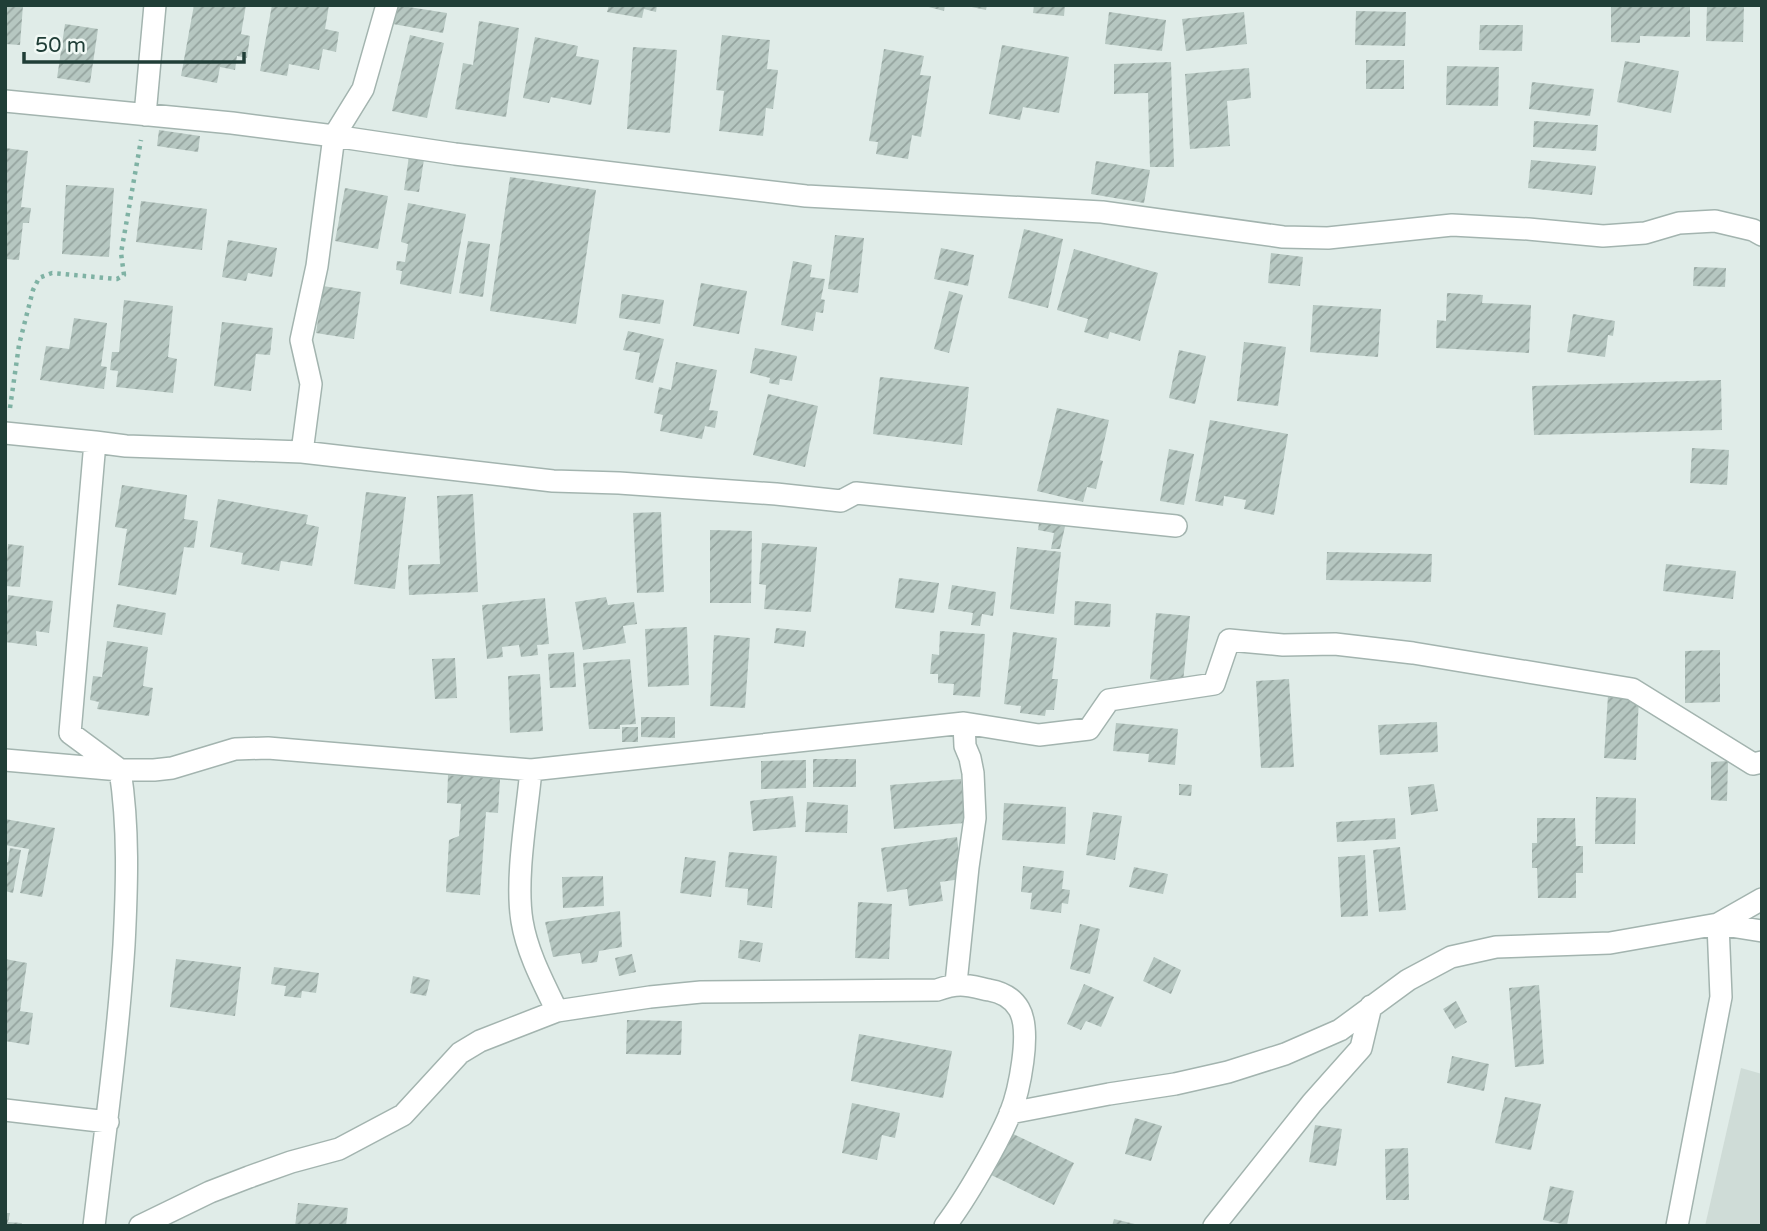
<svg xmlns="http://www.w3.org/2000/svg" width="1767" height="1231" font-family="'Varela Round',sans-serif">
<defs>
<pattern id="building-hatch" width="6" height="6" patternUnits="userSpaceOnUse" patternTransform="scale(1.75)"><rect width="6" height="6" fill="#b6c7c1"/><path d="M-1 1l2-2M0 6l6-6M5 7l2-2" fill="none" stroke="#94a39e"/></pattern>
</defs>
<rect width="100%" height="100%" fill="#e0ece8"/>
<path fill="#cfdcd7" d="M1741 1068 1762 1074V1226H1705Z"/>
<path fill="url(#building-hatch)" d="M5 5H23L20 45 5 44Z
M194 5H246L241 34 250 36 247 58 237 56 235 70 220 67 217 83 181 76Z
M272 5H329L325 29 339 32 336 52 323 49 319 70 289 64 287 76 260 71Z
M396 5 447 13 443 33 393 24Z
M609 5H657L656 12 644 9 642 18 607 12Z
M921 5H945L944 11Z
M962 5H987L986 10Z
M1034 5H1065L1064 16 1033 13Z
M1611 5H1690V37L1640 36V43L1611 42Z
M1707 5H1744L1743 42 1706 41Z
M1356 11 1406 12 1405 46 1355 45Z
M1109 12 1166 20 1162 51 1105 44Z
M1244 12 1247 44 1186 51 1182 19Z
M479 21 519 28 506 117 455 109 463 63 473 65Z
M65 24 98 29 90 83 57 78Z
M1480 25H1523L1522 51 1479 50Z
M410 35 444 43 427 118 392 111Z
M722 35 770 40 767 69 778 70 773 109 766 108 763 136 719 131 724 91 716 90Z
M535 37 578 46 576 56 599 60 591 105 551 97 549 103 523 98Z
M1002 45 1069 57 1059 113 1023 107 1020 120 989 114Z
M633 47 677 50 670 133 627 129Z
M884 49 924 56 920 75 931 76 921 137 912 135 908 159 876 154 878 142 869 141Z
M1366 60H1404V89H1366Z
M1625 61 1679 71 1671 113 1617 102Z
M1171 62 1174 167H1150L1148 93 1114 94V64Z
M1447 66 1499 67 1498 106 1446 105Z
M1249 68 1251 98 1227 101 1230 146 1190 149 1185 74Z
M1532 82 1594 89 1590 116 1529 109Z
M1534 121 1598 125 1596 151 1533 147Z
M159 130 200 136 198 152 157 146Z
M5 148 28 151 21 207 31 208 29 223H23L19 260 5 259Z
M409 156 424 159 419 192 404 190Z
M1531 160 1596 166 1592 195 1528 188Z
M1096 161 1150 170 1144 203 1091 194Z
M510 177 596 190 576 324 490 311Z
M66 185 114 188 109 257 62 254Z
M345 188 388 196 378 249 335 241Z
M141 201 207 209 202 250 136 242Z
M408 203 466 214 451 294 400 284 402 271 396 270 397 261 405 262 408 244 401 242Z
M1024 229 1063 239 1048 308 1008 298Z
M835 235 864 238 858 293 828 289Z
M228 240 277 248 272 277 248 273 246 281 222 277Z
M468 241 490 244 483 297 459 293Z
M941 248 974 255 968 286 934 279Z
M1074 249 1158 273 1140 341 1110 332 1108 339 1084 332 1088 319 1057 310Z
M1271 253 1303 257 1300 286 1268 283Z
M793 261 812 265 810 277 825 279 821 299 825 300 823 313 816 312 813 331 781 325Z
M1694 267 1726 268 1725 287 1693 286Z
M701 283 747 291 739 334 693 326Z
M323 286 361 292 354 339 316 333Z
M949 291 963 295 949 353 934 349Z
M1447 293 1483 295 1482 303 1531 305 1529 353 1436 348 1437 320 1446 321Z
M622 294 664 300 660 324 619 318Z
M124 300 173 306 168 357 177 359 173 393 116 387 118 371 110 370 112 352H119Z
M1313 305 1381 309 1378 357 1310 352Z
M1573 314 1615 321 1613 336 1608 335 1605 357 1567 352Z
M74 318 107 323 101 366 107 367 104 389 40 380 46 346 69 349Z
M222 322 273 328 270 355 256 354 251 391 214 386Z
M628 331 664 339 653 383 635 379 640 353 623 350Z
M1244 342 1286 347 1278 406 1237 401Z
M755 348 797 356 792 381 780 379 779 385 769 383 770 378 750 373Z
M1179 350 1206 356 1195 404 1169 398Z
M676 362 717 370 709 410 718 411 715 428 705 426 702 439 660 431 663 415 654 413 659 387 671 390Z
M880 377 969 387 962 445 873 434Z
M1721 380 1722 430 1534 435 1532 386Z
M768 394 818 406 805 467 753 455Z
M1057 408 1109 420 1100 460 1103 461 1096 489 1087 487 1083 502 1037 491Z
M1210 420 1288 434 1274 515 1244 509 1246 500 1224 496 1223 506 1195 501Z
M1692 448 1729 450 1727 485 1690 483Z
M1169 449 1194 454 1184 505 1160 501Z
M122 485 187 495 184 519 198 521 194 548 184 547 176 595 118 585 127 529 115 527Z
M366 492 406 497 395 589 354 584Z
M473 494 478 592 409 595 408 565 440 564 437 496Z
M218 499 308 515 306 524 319 527 312 566 281 561 279 571 241 564 243 553 210 547Z
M661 512 664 592 637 593 633 513Z
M1040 517 1066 522 1060 549H1051L1054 533 1038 530Z
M710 530 752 531 751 603H710Z
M762 543 817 547 811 612 764 609 766 585 759 584Z
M8 544 24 546 20 587 5 586Z
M1017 547 1061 552 1054 614 1010 609Z
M1327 552 1432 554 1431 582 1326 580Z
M1666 564 1736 571 1733 599 1663 591Z
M899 578 939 583 934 613 895 608Z
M952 585 996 592 993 616 982 614 980 626 971 625 973 613 948 609Z
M8 595 53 601 49 633 36 631 37 646 5 642Z
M606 597 608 605 634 602 637 624 623 626 626 643 583 650 575 602Z
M545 598 549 644 537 645 538 655 521 657 519 645 502 647 503 657 487 659 482 605Z
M1075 601 1111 604 1110 627 1074 625Z
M117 604 166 613 162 635 113 627Z
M1156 613 1190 616 1183 682 1150 679Z
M687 627 689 685 648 687 645 629Z
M776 628 806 631 804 647 774 643Z
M940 631 985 634 980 697 953 695 954 684 938 683V674H930L932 654 939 655Z
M1013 632 1057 638 1052 679H1058L1054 710H1046L1045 716 1020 713 1021 706 1004 704Z
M714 635 750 638 745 708 710 706Z
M107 641 148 647 143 686 153 688 149 716 97 709 99 702 90 700 93 676 102 677Z
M1720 650V702L1685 703V651Z
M574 652 576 687 550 688 548 654Z
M455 658 457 698 435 699 432 659Z
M630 659 636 724 620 725V729H589L583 663Z
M540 674 543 731 510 733 508 676Z
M1289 679 1294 767 1261 768 1256 681Z
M1608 695 1639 697 1636 760 1604 758Z
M641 717H675V738L641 737Z
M1437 722 1438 752 1380 755 1378 725Z
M1116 723 1178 729 1175 765 1148 762 1149 754 1113 751Z
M622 727H638V742H622Z
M813 759H856V787H813Z
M806 760V788L761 789V761Z
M1728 761 1727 801 1711 800V762Z
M448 775 500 779 498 813 486 812 480 895 446 892 449 840 459 836 461 804 447 803Z
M961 779 965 823 894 829 890 785Z
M1179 784 1192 785 1191 796 1179 795Z
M1434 784 1438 811 1411 815 1408 787Z
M793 796 796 827 753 831 750 801Z
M1596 797 1636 798 1635 844H1595Z
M807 802 848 805 847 833 805 832Z
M1004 803 1066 807 1065 844 1002 840Z
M1093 812 1122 816 1115 860 1086 855Z
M1395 818 1396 839 1337 842 1336 822Z
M1537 818H1575L1576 846H1583V873H1576V898H1538L1537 868H1532V843H1537Z
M5 819 55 828 42 897 20 893 29 849 5 845Z
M957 837 962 879 940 882 943 901 909 906 907 889 887 892 881 848Z
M1400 847 1406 910 1379 912 1373 850Z
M10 848 21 850 13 893 5 891V862H8Z
M729 852 777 856 772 908 747 905 748 889 725 887Z
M1365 855 1368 916 1341 917 1338 857Z
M685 857 716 861 711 897 680 893Z
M1023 866 1064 871 1062 889 1070 890 1068 904 1062 903 1061 913 1030 909 1032 893 1021 892Z
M1134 867 1168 874 1163 894 1129 887Z
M603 876 604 906 563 908 562 877Z
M858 902 892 904 889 959 855 958Z
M620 911 622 947 599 951 597 962 582 964 580 953 553 957 545 922Z
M1080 924 1100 929 1090 974 1070 969Z
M740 940 763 943 760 962 738 958Z
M632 954 636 972 619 976 615 958Z
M1154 957 1181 970 1171 994 1143 981Z
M5 959 27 963 20 1011 33 1013 29 1045 5 1041Z
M176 959 241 967 235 1016 170 1007Z
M274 967 319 973 316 993 302 991 301 998 284 996 286 986 271 984Z
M413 976 430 980 426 996 410 993Z
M1084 984 1114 997 1101 1027 1086 1021 1081 1030 1067 1024Z
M1539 985 1544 1064 1515 1067 1509 988Z
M1456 1001 1467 1022 1455 1029 1443 1009Z
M627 1020 682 1021 681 1055 626 1054Z
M859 1034 952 1051 943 1098 851 1081Z
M1452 1056 1489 1064 1484 1091 1447 1083Z
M1505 1097 1541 1104 1531 1150 1495 1143Z
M852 1103 900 1113 895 1138 882 1135 877 1160 842 1153Z
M1135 1118 1162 1126 1151 1161 1125 1154Z
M1315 1125 1342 1129 1336 1166 1309 1162Z
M1009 1132 1074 1163 1054 1205 989 1174Z
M1408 1148 1409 1200H1386L1385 1149Z
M1550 1186 1574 1191 1567 1225 1543 1220Z
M298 1203 348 1208 346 1226H295Z
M5 1213H10L8 1222 22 1223 21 1226H5Z
M1114 1219 1139 1225V1226H1112Z"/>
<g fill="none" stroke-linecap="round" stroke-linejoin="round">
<g stroke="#a3b4af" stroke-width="24">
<path id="minor" d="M5 101 232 123 334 136 363 89 387 5
M145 115 155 5
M5 433 95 442 70 733
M95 442 126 446 302 452 553 481 619 483 776 494 841 501 856 493 1176 526
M302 452 311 384 301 340 317 266 334 136 455 154 806 196 1102 212 1283 237 1328 238 1452 225 1528 229 1603 236 1645 233 1679 223 1715 221 1753 230 1762 235
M70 733 120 770C129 828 127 886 124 945 118 1039 105 1132 94 1226
M5 760 120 770H154L172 768 235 749 268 748 531 770 964 723 1039 735 1089 729 1109 700 1214 684 1229 640 1283 645 1335 644 1413 653 1632 689 1753 764 1762 762
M1718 924 1762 899
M956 983 968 867 975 818 973 773 970 758 965 746 964 723
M557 1011 650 997 701 992 937 990C960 982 966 985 989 990 1001 992 1012 997 1019 1009 1032 1031 1019 1092 1010 1114 997 1145 965 1200 945 1226
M5 1110 108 1122
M1010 1113 1109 1094 1175 1084 1228 1072 1285 1054 1340 1030 1408 980 1451 957 1496 947 1610 943 1718 924 1762 931
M140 1226 210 1192 249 1177 291 1162 339 1149 403 1115 460 1053 480 1041 557 1011C543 982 527 952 522 921 515 878 527 814 531 770
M1214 1226 1312 1103 1361 1048 1371 1006
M1677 1226 1721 997 1718 924"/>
</g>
<path stroke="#7fb2a4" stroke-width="4.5" stroke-dasharray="3.5 5" stroke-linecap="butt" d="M10 408 19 345 33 290 39 278 52 273 117 279 124 275 121 253 141 140"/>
<use href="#minor" stroke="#fff" stroke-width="21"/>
</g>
<rect width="1767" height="1231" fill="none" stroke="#203e37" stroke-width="14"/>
<path d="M24 52v10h220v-10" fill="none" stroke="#203e37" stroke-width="3.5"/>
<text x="35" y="52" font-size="21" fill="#203e37" stroke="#f1f9f5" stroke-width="5" paint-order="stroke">50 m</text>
</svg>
